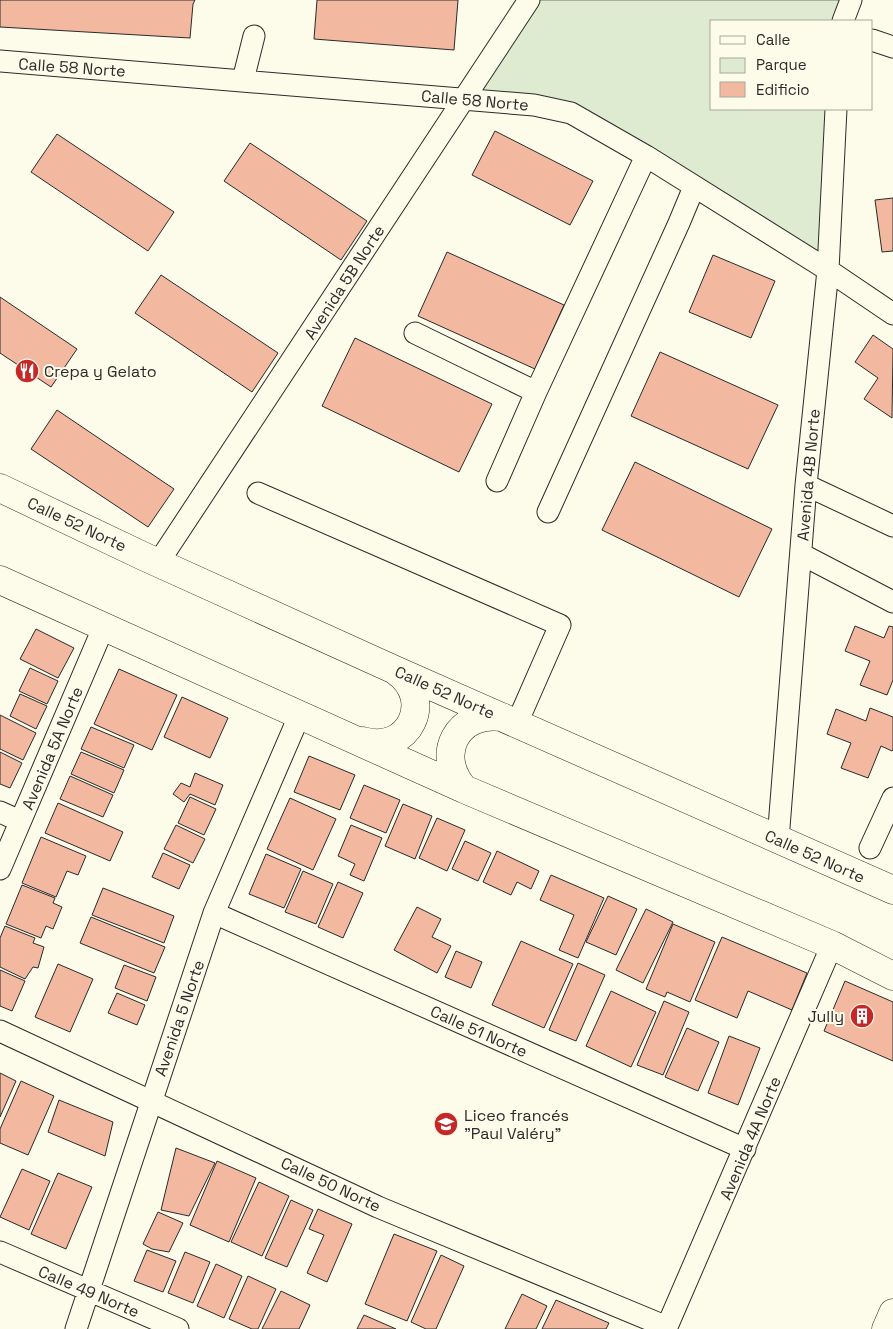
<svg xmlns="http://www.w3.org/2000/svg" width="893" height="1329" font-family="'Space Grotesk',sans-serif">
<rect width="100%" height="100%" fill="#fdfbea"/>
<path fill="#deebd1" stroke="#74746e" d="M529 0H851L843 21H712V109H836L828 270 571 113 464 99Z"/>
<path fill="#f2b8a0" stroke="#2b2b2b" d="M0 0H195L193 4 190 38 0 27Z
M317 0H458L454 50 314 39Z
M495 131 593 181 570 225 472 175Z
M57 134 174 212 148 251 31 172Z
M250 143 367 221 341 260 224 181Z
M893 198V251L882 252 875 200Z
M447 252 564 305 535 369 418 316Z
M713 255 775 281 751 338 689 312Z
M161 275 278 353 252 392 135 313Z
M0 297 77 349 51 387 0 353Z
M873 335 893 349 892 418 864 399 878 378 855 362Z
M355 338 492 404 459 472 322 406Z
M660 352 778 405 748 469 631 416Z
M57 410 174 489 148 527 31 449Z
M635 462 772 529 739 597 602 530Z
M855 626 884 638 889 626 893 627V680L887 695 860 685 870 661 845 651Z
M36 629 74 648 58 678 20 659Z
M30 668 58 681 47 704 19 691Z
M119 669 177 695 152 750 94 724Z
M20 694 47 706 36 729 10 716Z
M182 697 228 718 210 758 164 737Z
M870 708 893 717V750L892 751 881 746 868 778 841 768 851 743 827 734 836 709 866 721Z
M0 715 36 733 23 760 0 749Z
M91 727 134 745 124 768 81 749Z
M0 752 22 763 10 788 0 784Z
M81 752 124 770 114 793 71 774Z
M309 756 355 775 340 810 294 792Z
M195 773 223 785 215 805 190 794 184 802 173 794 181 783 190 787Z
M70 776 113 795 103 817 60 799Z
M364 785 400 800 386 833 350 818Z
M190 797 216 809 204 835 178 823Z
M290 798 336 819 313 870 267 849Z
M58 803 123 832 110 861 45 833Z
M403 804 432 816 415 859 385 846Z
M437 818 465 830 447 871 419 858Z
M176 825 205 839 193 863 164 849Z
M351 825 382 838 364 881 350 875 355 864 338 856Z
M41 837 86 856 78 875 67 871 56 897 22 883Z
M465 841 491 853 478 881 452 869Z
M497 851 539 871 531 889 517 882 511 895 483 882Z
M163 853 190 865 179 889 152 877Z
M266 854 301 869 284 908 249 894Z
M303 871 333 884 316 924 285 912Z
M551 875 604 898 578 958 559 950 574 915 540 900Z
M338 882 363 893 343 938 318 927Z
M22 885 55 898 53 903 62 907 53 929 46 926 41 938 6 924Z
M103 888 174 916 164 943 92 915Z
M608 896 637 909 616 955 586 942Z
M417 907 441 919 432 937 451 946 437 973 394 950Z
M646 909 673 922 643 983 616 970Z
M91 917 165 947 154 973 80 943Z
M673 924 715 942 690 1002 667 992 665 997 646 989Z
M5 926 35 938 33 943 44 947 38 968 33 967 25 979 0 967V938Z
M722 937 807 973 792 1010 748 991 737 1018 695 1000Z
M521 941 573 964 544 1028 492 1005Z
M456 951 482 962 471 988 445 977Z
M578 963 605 975 576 1041 549 1030Z
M58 964 93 979 70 1032 35 1017Z
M124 965 156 977 147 1001 115 988Z
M0 970 25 981 12 1011 0 1006Z
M845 981 893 1002V1061L824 1031Z
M611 991 656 1012 631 1067 586 1046Z
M117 993 145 1005 137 1025 108 1013Z
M664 1001 689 1012 663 1075 637 1065Z
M687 1028 719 1042 698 1091 665 1077Z
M729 1036 760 1048 738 1105 708 1093Z
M0 1073 16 1081 0 1117Z
M21 1081 54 1096 28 1155 0 1143V1129Z
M59 1100 113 1122 105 1156 48 1132Z
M176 1148 215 1163 189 1216 161 1210Z
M217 1161 256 1178 229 1242 190 1225Z
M22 1169 50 1181 29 1230 0 1217Z
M58 1173 92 1187 66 1249 31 1234Z
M259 1182 289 1196 262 1256 231 1242Z
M291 1200 313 1210 287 1267 265 1258Z
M318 1209 352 1224 327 1282 307 1273 324 1235 309 1229Z
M158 1212 183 1223 169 1252 152 1249 143 1244Z
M394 1234 437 1251 407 1321 365 1304Z
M147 1250 176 1261 163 1292 134 1281Z
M185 1252 210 1262 193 1303 168 1293Z
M441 1255 464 1266 436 1329H426L411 1322Z
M216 1264 242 1276 224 1318 197 1306Z
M248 1276 276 1289 258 1329H252L229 1319Z
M281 1291 310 1305 299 1329H262Z
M522 1294 547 1306 536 1329H505Z
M556 1300 609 1323 606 1329H542Z
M364 1315 396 1329H357Z"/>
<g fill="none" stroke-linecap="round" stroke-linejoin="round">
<g stroke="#2b2b2b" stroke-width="23">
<path id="minor" d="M843 21 851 0
M872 40 893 47
M0 61 534 105 571 113 646 156 828 270 893 314
M243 80 254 36
M415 333 536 392
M497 481 536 392 646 156
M806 485 893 526
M258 493 560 625 517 723
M548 512 679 223 694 187
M801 554 893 602
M158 563 529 0
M0 812 20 821
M778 840 806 485 828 270 836 109
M870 848 893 798
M0 869 104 626
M214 913 745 1149
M0 1031 378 1207 667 1327
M0 1252 178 1329
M76 1329 214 913 300 714
M666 1329 832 945"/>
</g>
<g stroke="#2b2b2b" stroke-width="29">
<path id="major" d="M0 488 143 556 395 670 893 890
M0 580 464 789 832 945 893 976
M363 741C409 755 436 699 396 671
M464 789C434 755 457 711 502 717
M886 1329 893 1313"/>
</g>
<use href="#minor" stroke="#fdfbea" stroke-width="21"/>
<use href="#major" stroke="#fdfbea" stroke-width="28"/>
</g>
<defs>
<g id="restaurant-disc" transform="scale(1.25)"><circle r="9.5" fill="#c62828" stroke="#fdfbea"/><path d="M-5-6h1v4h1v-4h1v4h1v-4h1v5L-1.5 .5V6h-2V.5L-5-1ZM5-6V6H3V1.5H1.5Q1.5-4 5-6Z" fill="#fff"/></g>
<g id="building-disc" transform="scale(1.25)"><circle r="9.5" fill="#c62828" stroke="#fdfbea"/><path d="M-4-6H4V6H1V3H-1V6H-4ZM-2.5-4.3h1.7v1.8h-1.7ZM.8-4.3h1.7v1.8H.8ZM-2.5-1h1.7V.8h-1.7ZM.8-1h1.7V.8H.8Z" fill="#fff"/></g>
<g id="school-disc" transform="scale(1.25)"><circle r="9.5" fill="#c62828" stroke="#fdfbea"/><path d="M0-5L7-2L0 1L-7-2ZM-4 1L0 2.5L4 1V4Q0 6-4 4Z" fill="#fff"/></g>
</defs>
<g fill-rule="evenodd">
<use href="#restaurant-disc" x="27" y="371"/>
<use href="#building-disc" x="862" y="1016"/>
<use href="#school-disc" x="446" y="1124"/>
</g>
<g text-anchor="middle" stroke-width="4" stroke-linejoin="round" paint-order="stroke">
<g font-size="16" fill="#2b2b2b" stroke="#fdfbea">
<text transform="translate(72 67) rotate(4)" y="6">Calle 58 Norte</text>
<text transform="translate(475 100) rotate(5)" y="6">Calle 58 Norte</text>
<text transform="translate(344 282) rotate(-57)" y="6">Avenida 5B Norte</text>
<text transform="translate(808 475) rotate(-85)" y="6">Avenida 4B Norte</text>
<text transform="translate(77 524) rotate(25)" y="6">Calle 52 Norte</text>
<text transform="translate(445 692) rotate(24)" y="6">Calle 52 Norte</text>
<text transform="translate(52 748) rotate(-67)" y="6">Avenida 5A Norte</text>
<text transform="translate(815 856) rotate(24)" y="6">Calle 52 Norte</text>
<text transform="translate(179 1018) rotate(-71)" y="6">Avenida 5 Norte</text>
<text transform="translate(479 1031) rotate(24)" y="6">Calle 51 Norte</text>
<text transform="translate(750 1138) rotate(-67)" y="6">Avenida 4A Norte</text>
<text transform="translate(331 1184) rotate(25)" y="6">Calle 50 Norte</text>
<text transform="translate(89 1291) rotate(23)" y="6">Calle 49 Norte</text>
</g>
<g font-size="16" fill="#2b2b2b" stroke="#fdfbea" text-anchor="start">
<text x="44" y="377">Crepa y Gelato</text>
<text x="844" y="1022" text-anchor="end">Jully</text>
<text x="464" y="1121">Liceo francés<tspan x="464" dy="18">"Paul Valéry"</tspan></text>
</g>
</g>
<rect x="710" y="20" width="162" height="90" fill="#fdfbea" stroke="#a9a89e"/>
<rect x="720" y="36" width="25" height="8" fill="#fdfbea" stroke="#a9a89e"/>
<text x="756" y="45" font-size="15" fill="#2b2b2b">Calle</text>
<rect x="720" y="58" width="25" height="15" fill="#deebd1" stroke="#a9a89e"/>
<text x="756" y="70" font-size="15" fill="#2b2b2b">Parque</text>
<rect x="720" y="82" width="25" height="15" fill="#f2b8a0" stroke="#a9a89e"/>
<text x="756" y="95" font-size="15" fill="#2b2b2b">Edificio</text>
</svg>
